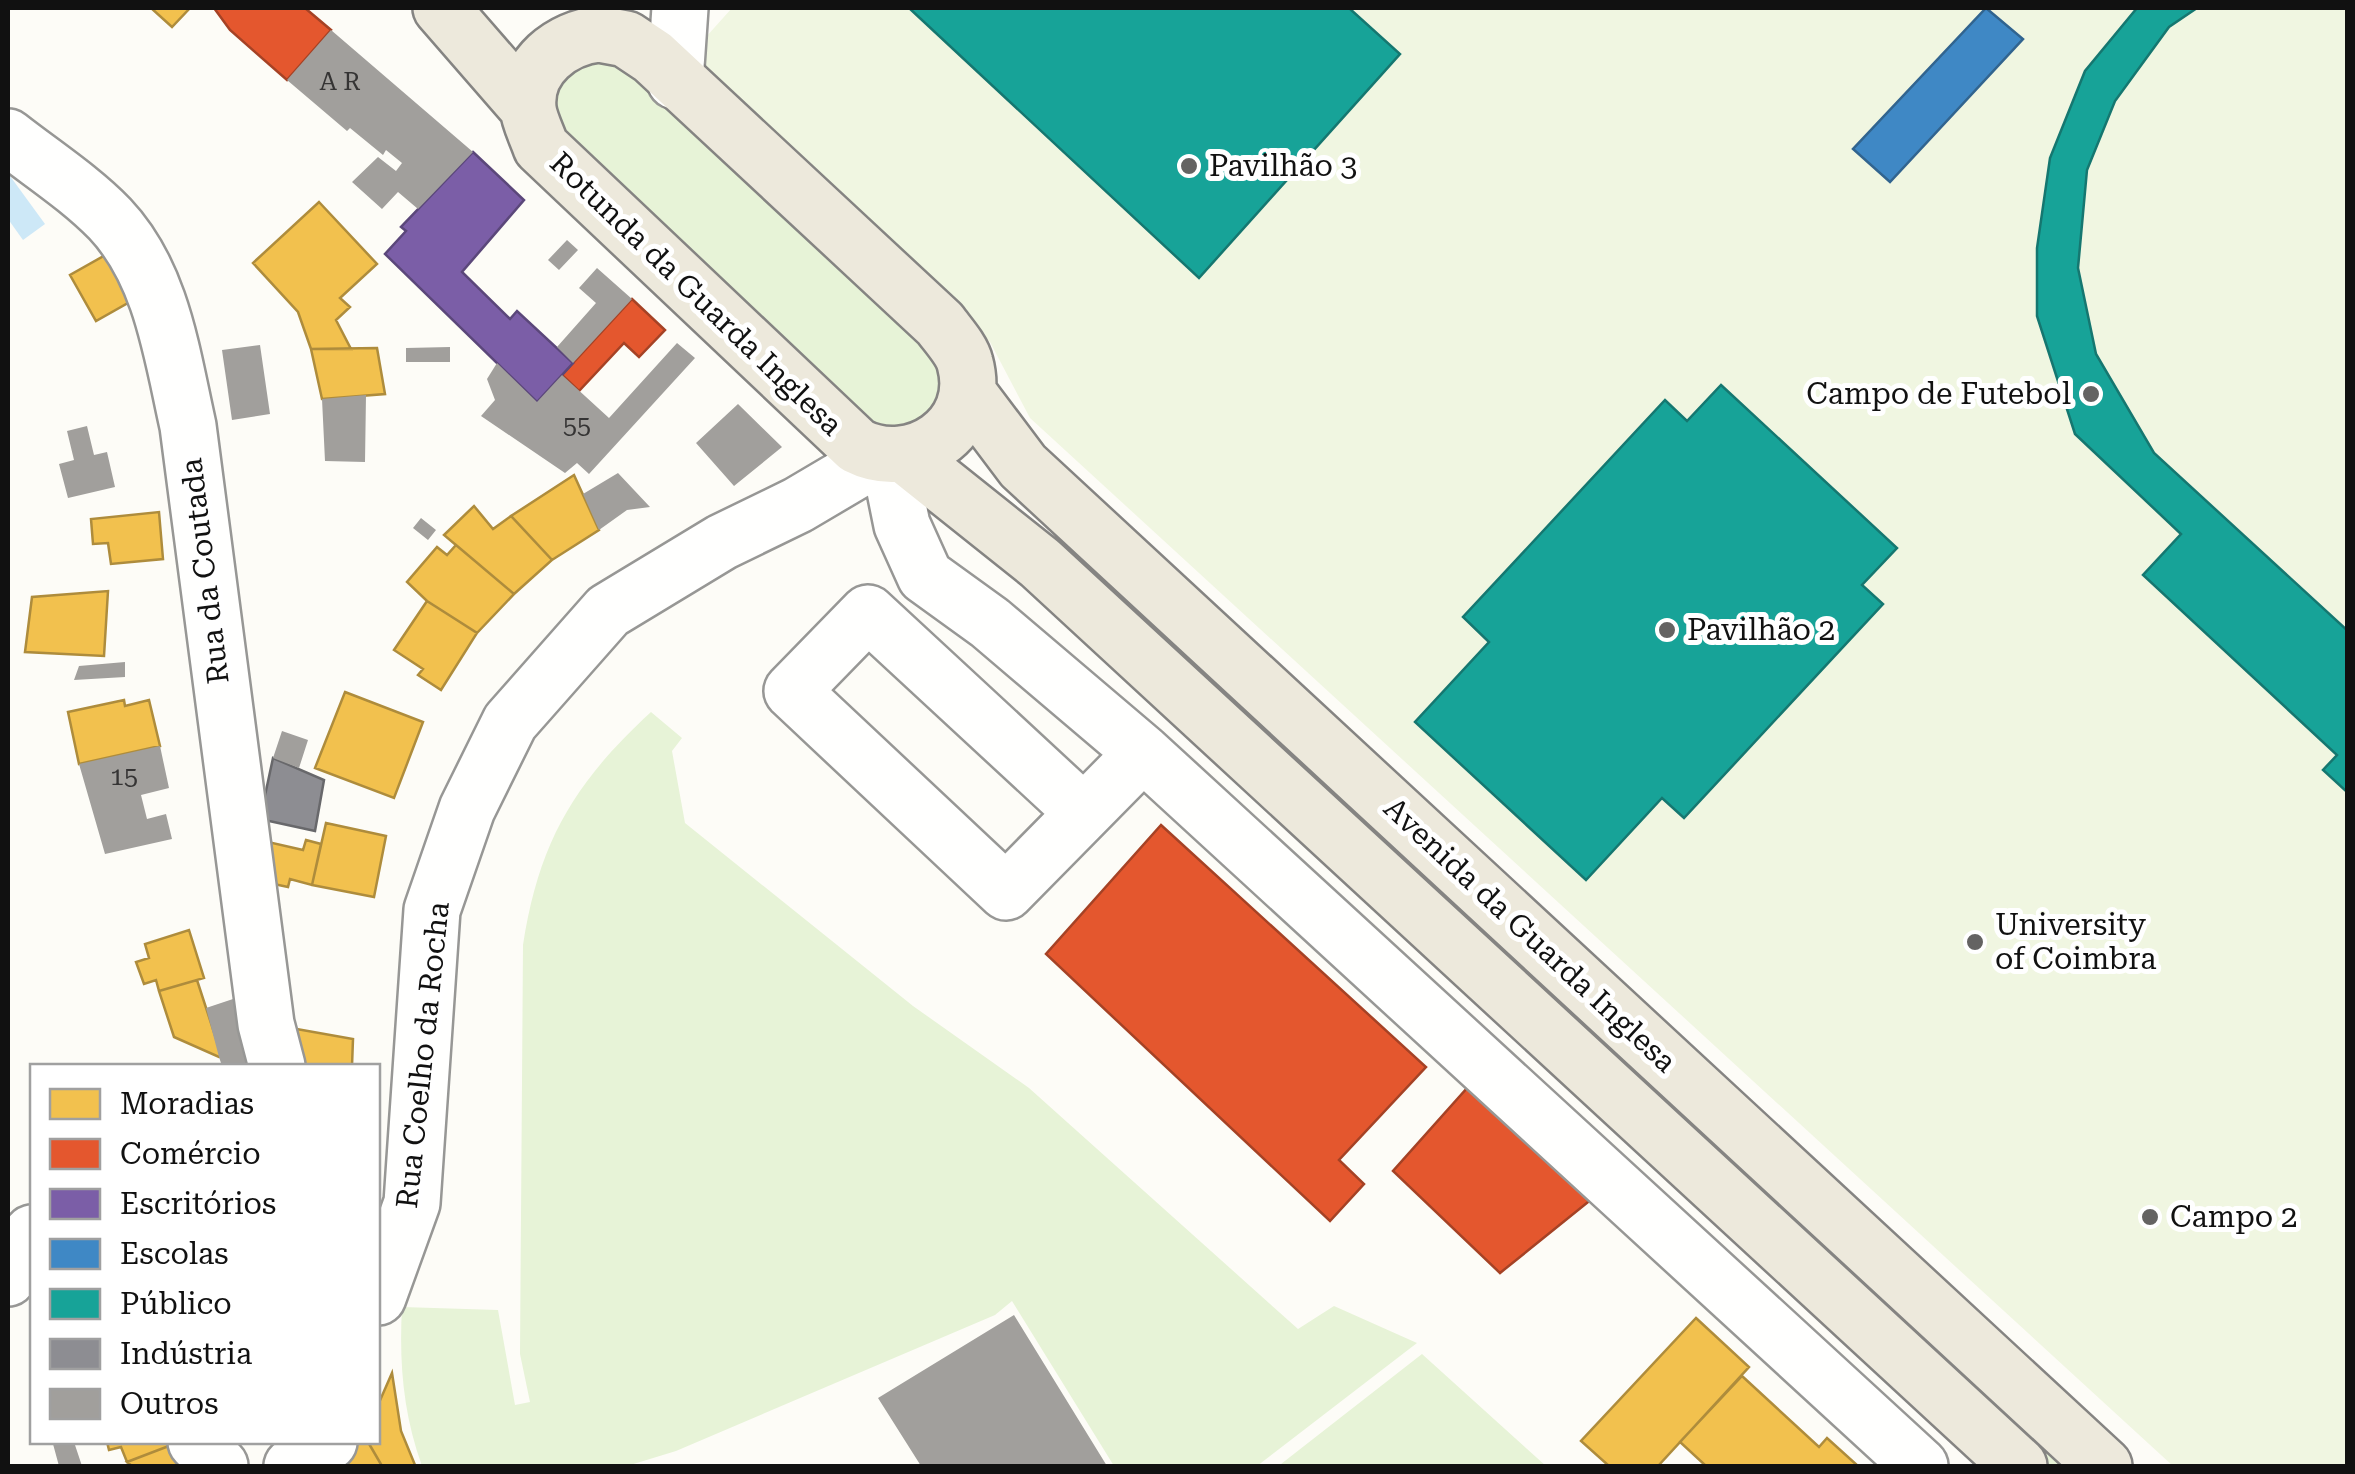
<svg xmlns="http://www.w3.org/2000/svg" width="2355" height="1474" font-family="'Roboto Serif',serif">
<rect width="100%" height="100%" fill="#fdfcf7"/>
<path fill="#e7f3d7" d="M595 61 628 67 920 335 946 381 932 415 899 432 864 422 573 152 552 107 566 76Z
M1073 544 2071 1466H2051L1064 554Z
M651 712 682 738 672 751 685 823 913 1006 1029 1088 1298 1329 1334 1306 1417 1343 1257 1466H1114L1012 1301 995 1315 676 1451 627 1466H422C403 1413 399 1363 402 1307L498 1310 515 1405 530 1402 520 1354 523 945C539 841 575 782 651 712Z
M1422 1354 1546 1466H1277L1281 1464Z"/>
<path fill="#f0f6e1" d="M732 8H2347V1466H2173L1030 418 990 342 701 75 697 47Z"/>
<path fill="#cde8f7" d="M10 176 45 224 23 240 8 219Z"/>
<path fill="#f2c14e" stroke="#ae8c3c" stroke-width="2.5" d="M151 8H190L172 27Z
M319 202 377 264 340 298 350 307 336 320 351 349H311L298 312 253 263Z
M116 249 142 295 96 321 70 275Z
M377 348 385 394 322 399 311 349Z
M574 475 599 530 552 560 511 516Z
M474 506 493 529 511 516 552 560 514 594 444 535Z
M159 512 163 559 111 564 108 543 93 544 91 519Z
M456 545 514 594 477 633 427 601 407 582 437 547 447 555Z
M108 591 104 656 25 652 32 597Z
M427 601 477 633 441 690 418 675 423 669 394 650Z
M345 692 423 722 394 798 315 768Z
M124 700 125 706 149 700 160 746 79 764 68 712Z
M326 823 386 836 374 897 312 885Z
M306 840 321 844 312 885 290 879 288 887 269 883 264 841 303 850Z
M189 930 204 978 159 991 156 980 144 984 136 962 149 958 145 944Z
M197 980 222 1057H219L174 1037 159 991Z
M291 1028 353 1039 352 1066H299Z
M1696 1318 1749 1367 1658 1466H1609L1581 1441Z
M392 1373 401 1431 415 1465 412 1466H382L368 1442H378V1405Z
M1742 1376 1819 1447 1827 1438 1858 1466H1706L1680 1442Z
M107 1442H173L174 1444 127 1462 121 1447 109 1450Z
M355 1442H368L382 1466H329Z
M174 1444 196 1466H132L127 1462Z"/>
<path fill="#e4572e" stroke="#a54225" stroke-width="2.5" d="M214 8H305L331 30 287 80 230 30Z
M632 299 665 330 639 357 624 343 579 391 562 375Z
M1161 825 1426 1067 1339 1160 1364 1184 1330 1221 1046 954Z
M1468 1087 1598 1194 1500 1273 1393 1171Z"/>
<path fill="#7b5ea7" stroke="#5b477a" stroke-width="2.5" d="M473 152 524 200 462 272 510 319 517 311 573 363 537 402 385 254 406 231 401 227Z"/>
<path fill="#3f88c5" stroke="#31648f" stroke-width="2.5" d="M1986 8 2023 39 1890 182 1853 149Z"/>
<path fill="#17a398" stroke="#157770" stroke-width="2.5" d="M909 8H1349L1400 54 1199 278Z
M2137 8H2197L2169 27 2115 101 2087 170 2078 268 2096 354 2154 453 2348 631V793L2323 770 2337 755 2143 575 2181 534 2075 434 2037 316V248L2050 158 2085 71Z
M1721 385 1897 548 1862 585 1883 604 1684 818 1662 798 1586 880 1415 722 1489 642 1463 617 1665 400 1687 421Z"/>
<path fill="#8d8d92" stroke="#68686b" stroke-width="2.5" d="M273 758 324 780 315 831 260 819Z"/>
<path fill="#a19f9c" d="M331 30 473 152 418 209 398 192 382 209 352 182 378 157 396 171 402 163 386 150 383 155 350 128 347 131 287 80Z
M567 240 578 250 559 270 548 260Z
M597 268 632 299 573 363 557 347 596 303 579 288Z
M677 343 695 358 589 474 577 463 565 473 481 416 495 400 487 379 497 363 537 402 562 375 609 418Z
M260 345 270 414 232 420 222 350Z
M450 347V362H406V348Z
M366 395 365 462 325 461 322 399Z
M738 404 782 447 734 486 696 443Z
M87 426 94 455 107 452 115 487 68 498 59 464 74 460 67 431Z
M618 473 650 507 627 510 599 530 583 494Z
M421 518 436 530 428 540 413 528Z
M125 662V677L74 680 79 666Z
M282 731 308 740 299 768 273 758Z
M160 746 169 788 141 795 147 819 166 814 172 839 105 854 79 764Z
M233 999 240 1024 253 1066H222L219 1057 206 1008Z
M1014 1315 1107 1466H921L878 1398Z
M74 1442 82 1466H59L53 1444Z"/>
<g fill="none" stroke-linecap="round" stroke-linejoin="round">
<g stroke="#979795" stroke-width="60">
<path id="minor" d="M675 81 680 8
M8 137C41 163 80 188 110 219 162 274 172 355 188 426L266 1024 277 1066
M888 456 902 525 925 576 990 623 1143 753 1920 1466
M1083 812 868 613 792 691 1006 892 1143 753
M8 1278 32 1233
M378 1297 412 1203 432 910 467 809 510 722 608 611 722 542 798 505 881 456
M196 1442 220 1466
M292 1466 329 1442"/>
</g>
<g stroke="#858482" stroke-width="60">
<path id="major" d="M441 8 528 108
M599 34 626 39 653 57 940 324C948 335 962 350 965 363 983 429 912 474 857 446L541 147C537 135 529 120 528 108 524 66 562 38 599 34Z
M968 393 1023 466 2104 1466
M906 456 1040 563 2019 1466"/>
</g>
<use href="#minor" stroke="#fffffe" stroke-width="55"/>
<use href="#major" stroke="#ede9dc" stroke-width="55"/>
</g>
<g fill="#646362" stroke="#fff" stroke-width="4">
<circle cx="1189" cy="166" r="10"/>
<circle cx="2091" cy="394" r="10"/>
<circle cx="1667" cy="630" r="10"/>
<circle cx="1975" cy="942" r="10"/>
<circle cx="2150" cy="1217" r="10"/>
</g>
<g text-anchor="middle" stroke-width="10" stroke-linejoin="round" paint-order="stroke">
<g font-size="25" fill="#353434">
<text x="340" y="90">A R</text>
<text x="577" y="434">55</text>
<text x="124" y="785">15</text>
</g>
<g font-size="30" fill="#111" stroke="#fff" text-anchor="start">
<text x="1209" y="176">Pavilhão 3</text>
<text x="2071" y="404" text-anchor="end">Campo de Futebol</text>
<text x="1687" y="640">Pavilhão 2</text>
<text x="1995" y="935">University<tspan x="1995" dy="34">of Coimbra</tspan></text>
<text x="2170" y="1227">Campo 2</text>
</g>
<g font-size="30" fill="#111" stroke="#fff">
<text transform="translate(696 294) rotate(44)" y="10">Rotunda da Guarda Inglesa</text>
<text transform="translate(205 571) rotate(-97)" y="10">Rua da Coutada</text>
<text transform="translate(1530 935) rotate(43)" y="10">Avenida da Guarda Inglesa</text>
<text transform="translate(423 1055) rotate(-84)" y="10">Rua Coelho da Rocha</text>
</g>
</g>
<rect width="2355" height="1474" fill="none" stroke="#111111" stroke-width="20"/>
<rect x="30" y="1064" width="350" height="380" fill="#ffffff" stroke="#a0a0a0" stroke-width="2.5"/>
<rect x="50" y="1089" width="50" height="30" fill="#f2c14e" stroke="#a0a0a0" stroke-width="2.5"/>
<text x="120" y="1114" font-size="30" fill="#111111">Moradias</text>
<rect x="50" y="1139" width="50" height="30" fill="#e4572e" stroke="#a0a0a0" stroke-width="2.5"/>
<text x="120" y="1164" font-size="30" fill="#111111">Comércio</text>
<rect x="50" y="1189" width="50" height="30" fill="#7b5ea7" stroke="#a0a0a0" stroke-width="2.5"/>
<text x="120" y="1214" font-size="30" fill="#111111">Escritórios</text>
<rect x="50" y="1239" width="50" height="30" fill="#3f88c5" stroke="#a0a0a0" stroke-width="2.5"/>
<text x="120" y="1264" font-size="30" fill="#111111">Escolas</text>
<rect x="50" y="1289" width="50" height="30" fill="#17a398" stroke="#a0a0a0" stroke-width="2.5"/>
<text x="120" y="1314" font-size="30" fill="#111111">Público</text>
<rect x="50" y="1339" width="50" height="30" fill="#8d8d92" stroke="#a0a0a0" stroke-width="2.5"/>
<text x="120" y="1364" font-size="30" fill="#111111">Indústria</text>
<rect x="50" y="1389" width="50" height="30" fill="#a19f9c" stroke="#a0a0a0" stroke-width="2.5"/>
<text x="120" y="1414" font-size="30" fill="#111111">Outros</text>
</svg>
